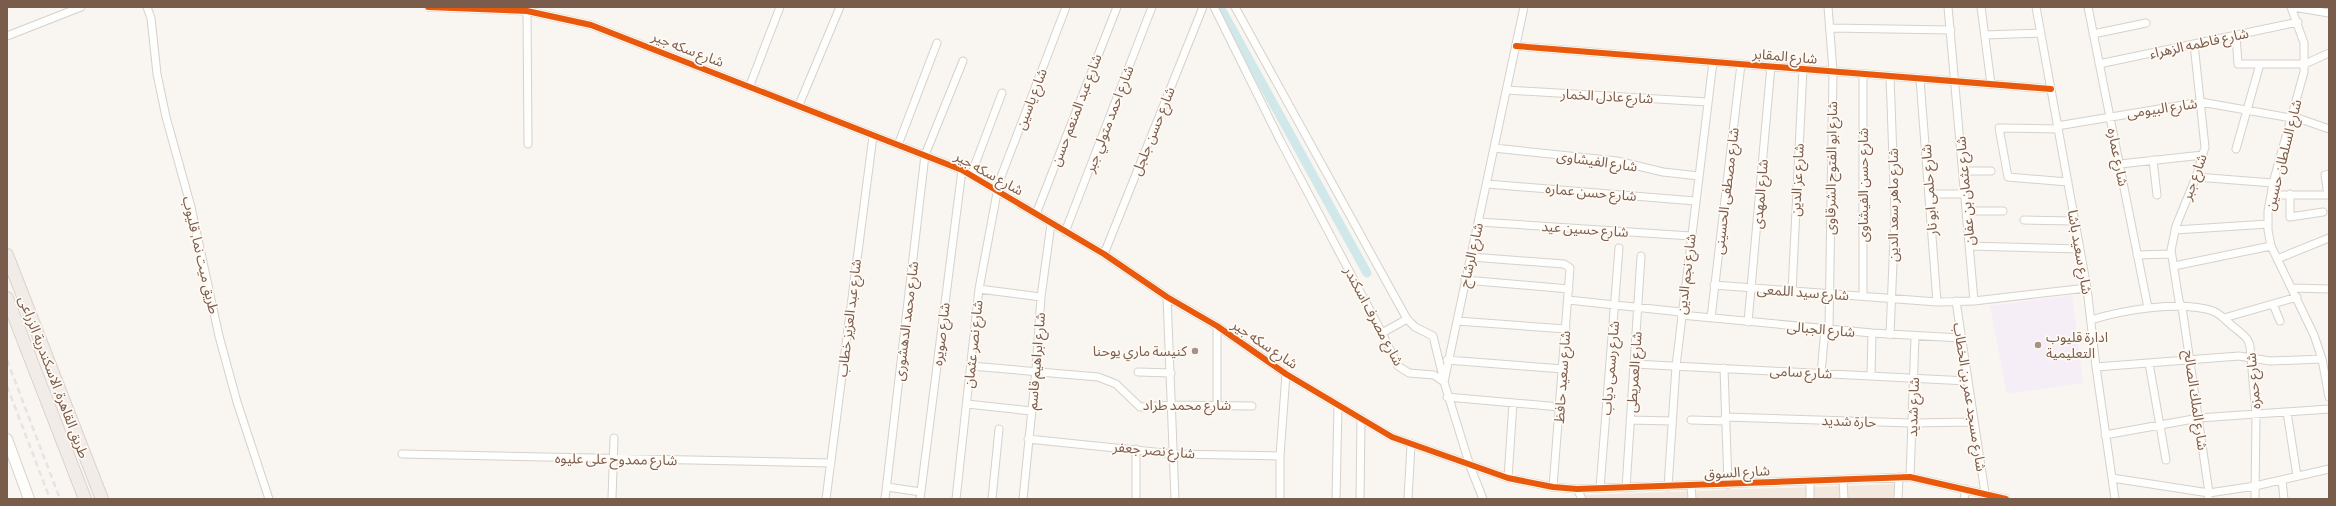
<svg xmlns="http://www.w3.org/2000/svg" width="2336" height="506" font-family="'Alegreya Sans','Noto Sans Arabic',sans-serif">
<rect width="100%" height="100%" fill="#f9f5f0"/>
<path fill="#f2e8de" d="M1895 484 1894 499H1587L1585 495Z"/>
<path fill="#f6eef6" d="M2072 295 2083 383 2007 394 1990 306Z"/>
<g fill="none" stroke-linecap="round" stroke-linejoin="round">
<path stroke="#d0e8ea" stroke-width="9" d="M1220 7 1367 273"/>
<g stroke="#d7d1cb" stroke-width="9">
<path id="minor" d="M147 7 151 18 157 74 166 117 191 207 219 336 237 402 269 499
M428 7 527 11 591 25 962 170 1104 254 1167 297 1217 326 1286 374 1392 437 1508 478 1553 487 1577 489 1910 477 2006 499
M1214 7 1281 142 1382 333 1398 366 1409 373 1434 375 1444 382
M1235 7 1407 319 1415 327 1433 336 1443 377
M1828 7 1833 71 1829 330
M1948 7 1974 301
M1981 7 1991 84
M2036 7 2087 288 2096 367 2115 499
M2088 7 2148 308
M2291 7 2304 43V72L2273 183 2268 211V230L2271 246 2314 335 2322 359 2329 397
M2293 7 2329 13
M527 11 528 144
M1830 28 1951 30
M2093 34 2146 23
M1985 35 2041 33
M2236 35 2238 64H2305L2329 53
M7 36 81 7
M2194 44 2205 147 2196 177 2176 226 2171 250 2179 301 2182 307 2209 493 2208 499
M1516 46 2051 89
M2099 64 2298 22
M1863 74V296
M1890 76 1895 213 1890 335
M1920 79 1937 302
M750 85 780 7
M1507 90 1708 102
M799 105 840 7
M2292 116 2329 129
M2057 126 2201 102 2291 118
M2058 129 1999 128 2008 177 2068 182
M898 145 937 43
M1494 148 1617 161 1663 172 1699 176
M2236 149 2260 64
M2153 160 2157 195
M2120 164 2203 155
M1963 171H1991
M971 175 1002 93
M2196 177 2273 183
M1487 184 1695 201
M1929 194H1965
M2290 194V217L2323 212
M2271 195H2329
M2328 195 2325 175 2329 174
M1966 211H2003
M1036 214 1117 7
M2024 220 2075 221
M1479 222 1691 236
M2175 230 2268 224
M1065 232 1152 7
M1969 246 2080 249
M1104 254 1203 7
M2137 255 2171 254
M1471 257 1564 264 1570 268 1553 487
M2277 259 2329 238
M2174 266 2271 246
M1465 280 1569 289
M1714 285 1937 302 1974 301 2087 288
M2293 288 2329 289
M979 289 1041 297
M1792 291 1803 69
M1167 297 1175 499
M1568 300 1681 312
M1956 301 1985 493
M2273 304 2280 321
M1681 315 1872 333 1961 338
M1711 318 1741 64
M2224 318 2297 297
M2091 320C2123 310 2181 300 2213 311 2221 314 2228 323 2235 328 2242 334 2249 338 2250 347L2256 414 2255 499
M1457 321 1566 329
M1748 322 1771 66
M1382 333 1407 319
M1447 360 1563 369
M2149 363 2166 460
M1634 364 1967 381
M971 366 1098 377 1116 384 1140 407 1172 405 1252 406
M2096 367 2239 356 2270 361 2322 359
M1724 368 1728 485
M1138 372 1171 373
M1821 373 1825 329
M1871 376 1872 333
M1447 397 1560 407
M967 404 1031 411
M1217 405V326
M2287 412 2297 476
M1725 417 1912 423 1973 422
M1630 420 1672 421
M1691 420 1726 421
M2105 435 2199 418 2329 409
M1028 439 1174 454 1280 456
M402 454 831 463
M1910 477 1915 337
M1508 478 1513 403
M2112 478 2209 493 2255 486 2329 469
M1843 480 1844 499
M2282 480 2284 499
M1691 486 1692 499
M887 487 921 492
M1668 487 1676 366 1713 62
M1600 488 1619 248
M1626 488 1641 256
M1577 489 1582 499
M612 499 614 438
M826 499 873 136
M885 499 925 155 963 61
M920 499 962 170
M956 499 979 289 999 182 1066 7
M992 499 999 429
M1023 499 1036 370 1041 297 1051 224
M1136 499V449
M1280 499V456L1286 374
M1336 499 1338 405
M1360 499 1361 418
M1408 499 1411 445
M1483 499 1470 466 1444 382 1524 7
M1810 499V481
M1898 499 1899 477
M1964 499 1966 489"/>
</g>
<g stroke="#d9d2cb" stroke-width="12">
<path id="secondary" d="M7 439 29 499"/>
</g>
<g stroke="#dad1cc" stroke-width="14">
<path id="trunk" d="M7 255 102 499
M7 298 85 499"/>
</g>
<use href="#minor" stroke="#fefefd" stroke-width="7"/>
<use href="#secondary" stroke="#fefefd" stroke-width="10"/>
<use href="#trunk" stroke="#f2ece8" stroke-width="12"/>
<path stroke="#e6e3e7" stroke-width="2.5" stroke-dasharray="6 4" stroke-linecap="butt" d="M7 360 60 499
M7 386 50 499"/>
<g stroke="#fffaf3" stroke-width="8">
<path id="cycleway" d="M428 7 527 11 591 25 962 170 1104 254 1167 297 1217 326 1286 374 1392 437 1508 478 1553 487 1577 489 1910 477 2006 499
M1516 46 2051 89"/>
</g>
<use href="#cycleway" stroke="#e8590c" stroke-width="6"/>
</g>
<g fill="#a69286" stroke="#fffaf3" stroke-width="1.5">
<circle cx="2038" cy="345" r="4"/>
<circle cx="1195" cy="351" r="4"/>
</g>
<g text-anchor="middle" stroke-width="3.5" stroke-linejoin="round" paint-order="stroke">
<g font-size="14" fill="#7a5c4d" stroke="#fffaf3">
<text transform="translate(2199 43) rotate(-12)" y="5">شارع فاطمه الزهراء</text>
<text transform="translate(688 49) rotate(21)" y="5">شارع سكه جير</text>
<text transform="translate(1785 56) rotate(5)" y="5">شارع المقابر</text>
<text transform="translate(1607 96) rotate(3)" y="5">شارع عادل الخمار</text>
<text transform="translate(1031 99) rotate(-69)" y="5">شارع ياسين</text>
<text transform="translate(2162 108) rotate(-8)" y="5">شارع البيومى</text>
<text transform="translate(1076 110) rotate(-69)" y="5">شارع عبد المنعم حسن</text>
<text transform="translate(1109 119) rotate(-69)" y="5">شارع احمد متولي جبر</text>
<text transform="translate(1153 131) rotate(-68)" y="5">شارع حسن جلجل</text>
<text transform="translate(2283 155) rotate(-76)" y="5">شارع السلطان حسين</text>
<text transform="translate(2118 157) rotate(79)" y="5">شارع عماره</text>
<text transform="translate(1597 161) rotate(8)" y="5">شارع الفيشاوى</text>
<text transform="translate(1831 168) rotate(-89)" y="5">شارع ابو الفتوح الشرقاوى</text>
<text transform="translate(989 173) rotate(29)" y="5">شارع سكه جير</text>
<text transform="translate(2194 177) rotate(-70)" y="5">شارع جبر</text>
<text transform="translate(1797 180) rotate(-87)" y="5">شارع عز الدين</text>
<text transform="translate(1863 185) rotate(-90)" y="5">شارع حسن الفيشاوى</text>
<text transform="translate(1929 190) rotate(-94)" y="5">شارع حلمى ابو نار</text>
<text transform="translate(1726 191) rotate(-83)" y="5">شارع مصطفى الحسينى</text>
<text transform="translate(1965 191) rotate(-95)" y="5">شارع عثمان بن عفان</text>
<text transform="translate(1591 192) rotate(5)" y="5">شارع حسن عماره</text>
<text transform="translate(1760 194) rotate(-85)" y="5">شارع المهدى</text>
<text transform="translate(1893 205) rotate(-90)" y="5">شارع ماهر سعد الدين</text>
<text transform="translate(1585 229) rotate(4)" y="5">شارع حسين عيد</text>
<text transform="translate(2080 252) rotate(80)" y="5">شارع سعيد باشا</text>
<text transform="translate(201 255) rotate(77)" y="5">طريق ميت نما, قليوب</text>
<text transform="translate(1471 255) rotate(-77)" y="5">شارع الرشاح</text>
<text transform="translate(1686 274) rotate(-83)" y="5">شارع نجم الدين</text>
<text transform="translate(1803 292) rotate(4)" y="5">شارع سيد اللمعى</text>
<text transform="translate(1374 316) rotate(62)" y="5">شارع مصرف اسكندر</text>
<text transform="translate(849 318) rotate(-83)" y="5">شارع عبد العزيز خطاب</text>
<text transform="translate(906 321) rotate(-83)" y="5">شارع محمد الدهشورى</text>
<text transform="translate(1821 329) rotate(5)" y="5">شارع الجبالى</text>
<text transform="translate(941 334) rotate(-83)" y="5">شارع صويره</text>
<text transform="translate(973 344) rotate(-84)" y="5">شارع نصر عثمان</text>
<text transform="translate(1265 344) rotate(34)" y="5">شارع سكه جير</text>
<text transform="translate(1036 361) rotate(-85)" y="5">شارع ابراهيم قاسم</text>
<text transform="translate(1610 368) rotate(-85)" y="5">شارع رسمى دياب</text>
<text transform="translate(1634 372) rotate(-86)" y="5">شارع العمريطى</text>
<text transform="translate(1801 372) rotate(3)" y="5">شارع سامى</text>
<text transform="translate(54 377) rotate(69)" y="5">طريق القاهرة, الاسكندرية الزراعى</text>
<text transform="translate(1562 377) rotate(-86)" y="5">شارع سعيد حافظ</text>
<text transform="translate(2253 381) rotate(-95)" y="5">شارع حمزه</text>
<text transform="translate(1970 397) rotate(81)" y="5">شارع مسجد عمر بن الخطاب</text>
<text transform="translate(2196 400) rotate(82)" y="5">شارع الملك الصالح</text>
<text x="1187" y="410">شارع محمد طراد</text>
<text transform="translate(1913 407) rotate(-88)" y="5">شارع شديد</text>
<text transform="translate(1849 421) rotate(2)" y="5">حارة شديد</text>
<text transform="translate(1154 450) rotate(5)" y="5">شارع نصر جعفر</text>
<text transform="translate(616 459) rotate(1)" y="5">شارع ممدوح على عليوه</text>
<text transform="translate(1737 472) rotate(-3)" y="5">شارع السوق</text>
</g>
<g font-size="14" fill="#7a5c4d" stroke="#fffaf3" text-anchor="start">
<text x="2046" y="342">ادارة قليوب<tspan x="2046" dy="16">التعليمية</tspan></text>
<text x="1187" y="356" text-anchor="end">كنيسة ماري يوحنا</text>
</g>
</g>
<rect width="2336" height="506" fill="none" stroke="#7a5c4d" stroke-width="16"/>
</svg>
